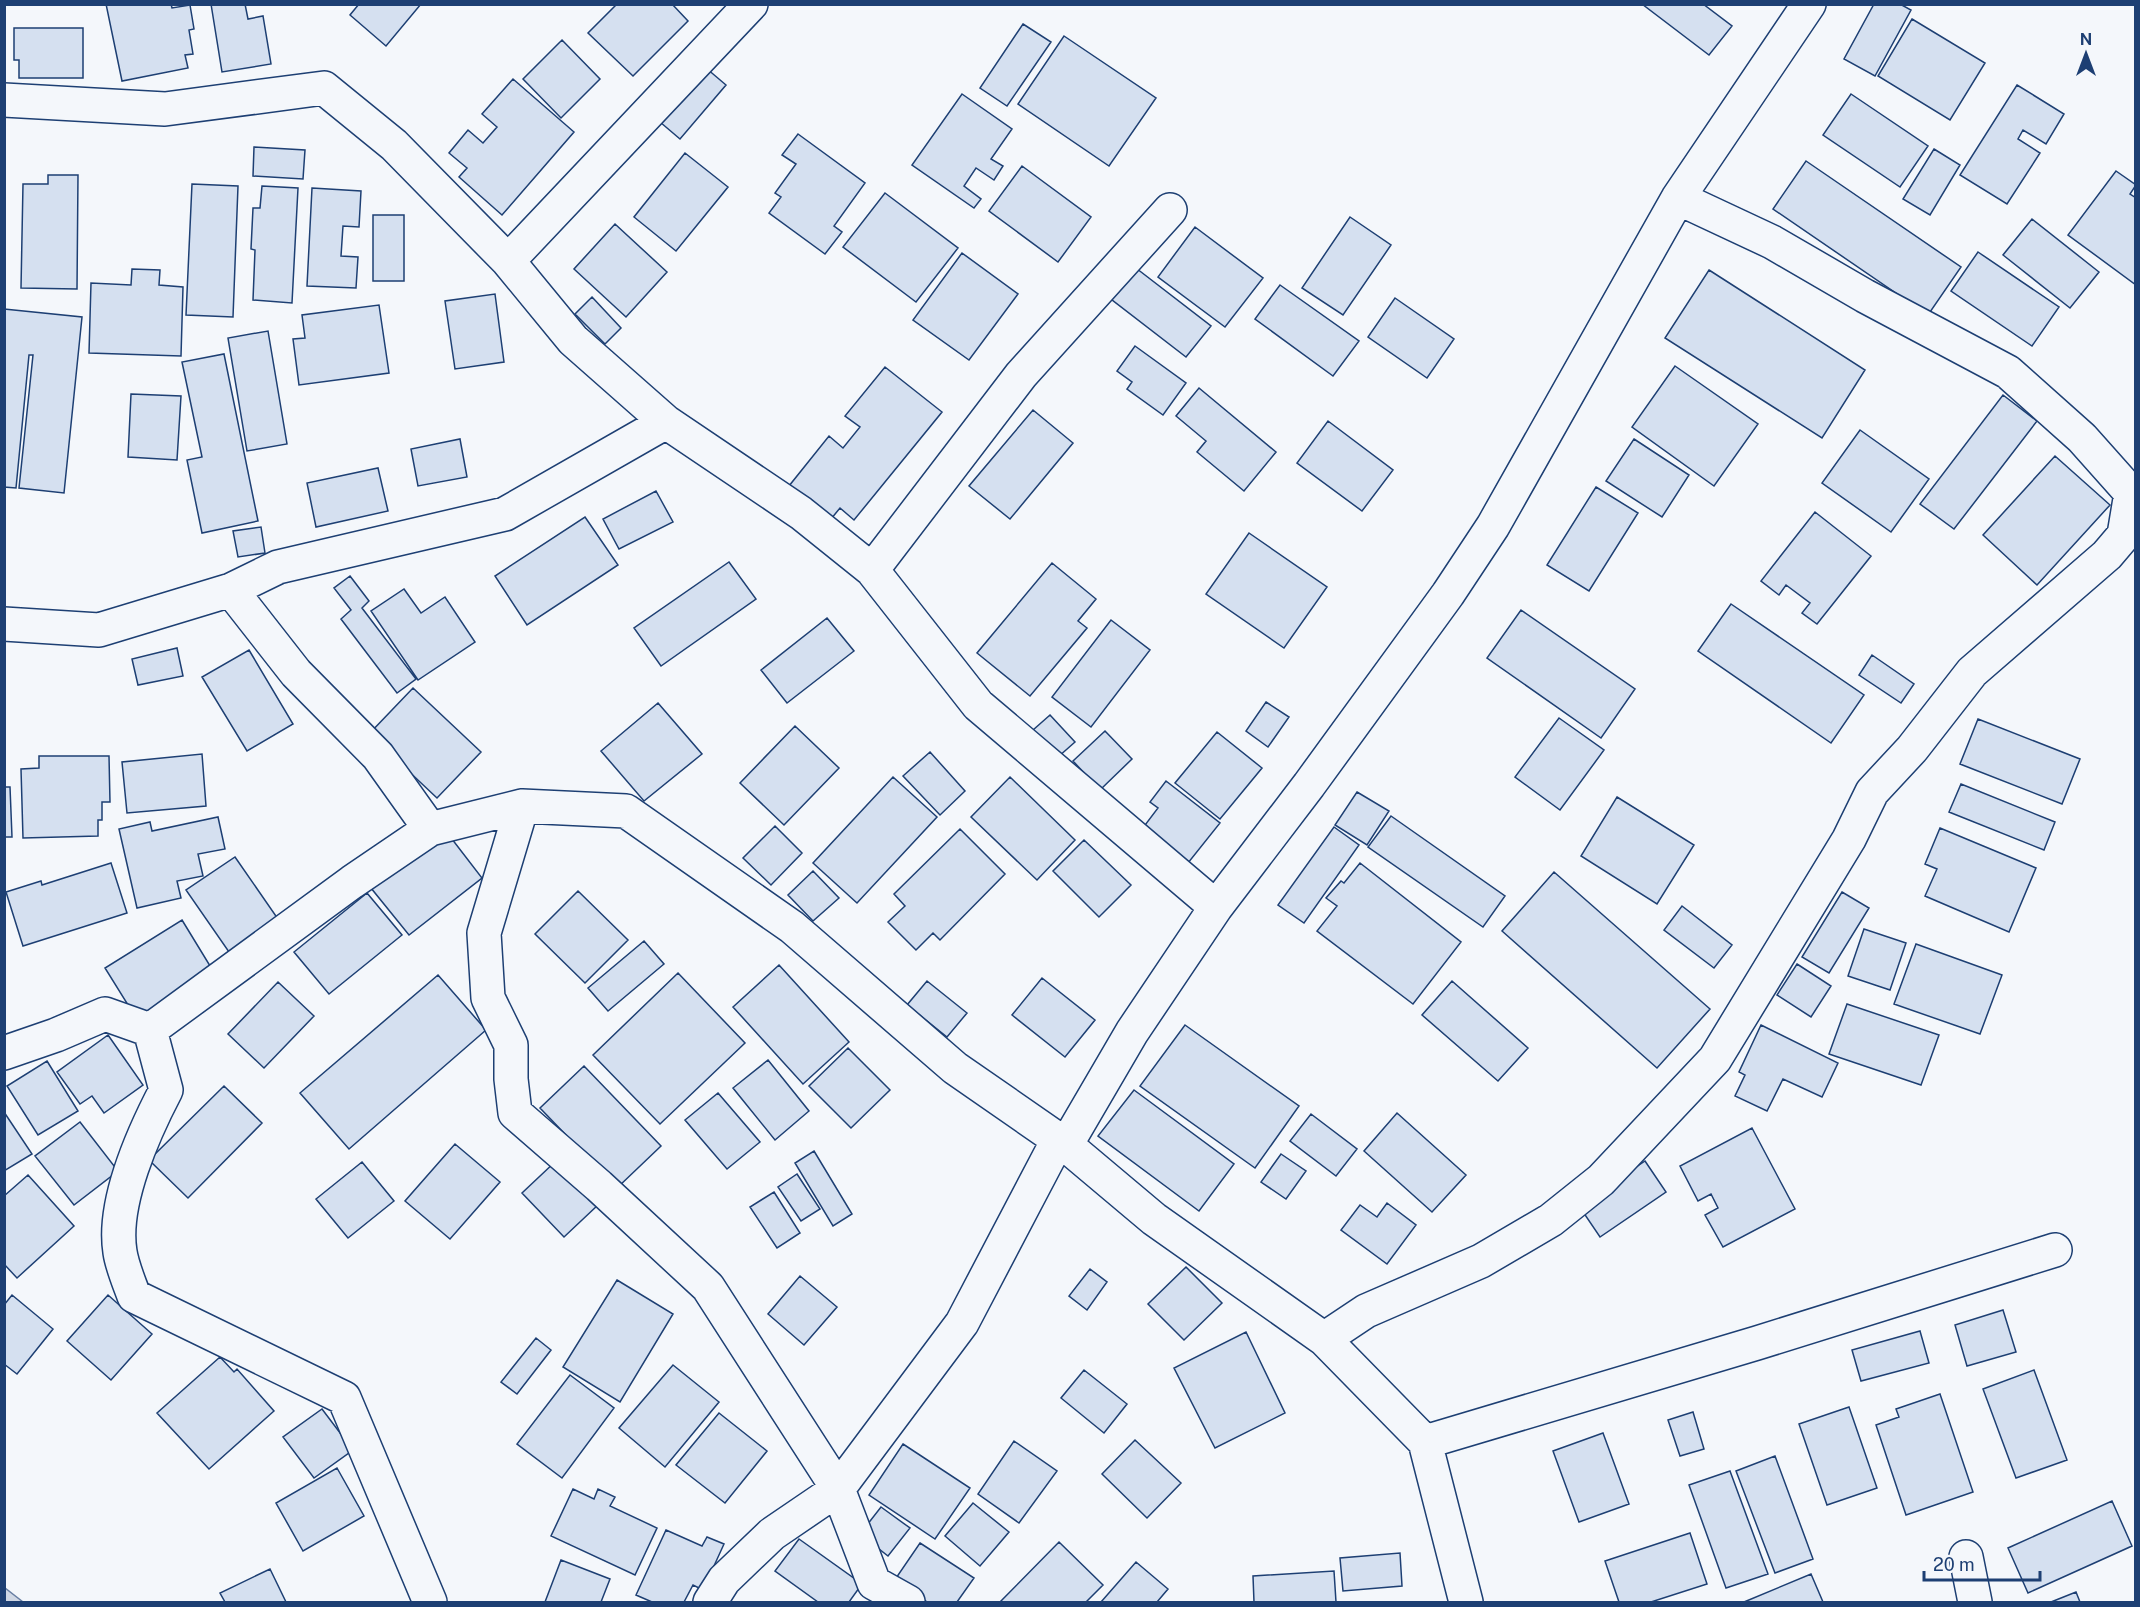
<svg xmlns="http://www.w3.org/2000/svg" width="2140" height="1607" font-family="'Public Sans',sans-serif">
<rect width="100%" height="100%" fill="#f4f7fb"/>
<path fill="#cfd7e4" stroke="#687fa3" stroke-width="1.5" d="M4 1588H5L23 1602H5Z"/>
<path fill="#d5e0f0" stroke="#1d3f73" stroke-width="1.5" d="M106 4H171L172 8 190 5 194 29 189 30 193 54 185 55 188 68 122 81Z
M211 4H245L248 19 263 16 271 64 222 72Z
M359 4H421L386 46 350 15Z
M617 4H672L688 21 633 76 588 33Z
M1642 4H1703L1732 26 1709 55Z
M1874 4H1900L1911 10 1875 76 1844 59Z
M1912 19 1985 63 1950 120 1878 76Z
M1023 24 1051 42 1007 106 980 88Z
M14 28H83V78H19V60H14Z
M1064 36 1156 98 1109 166 1018 104Z
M562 40 600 79 561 118 523 79Z
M706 68 726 85 680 139 660 122Z
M513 79 574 132 502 215 459 177 467 168 449 153 468 130 483 143 497 127 482 114Z
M2017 85 2064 114 2046 144 2023 130 2018 139 2040 153 2007 204 1960 175Z
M962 94 1012 129 991 159 1003 166 994 180 976 168 964 186 981 199 974 208 912 165Z
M1851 94 1928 146 1900 187 1823 135Z
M798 134 865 183 834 226 842 232 825 254 769 213 781 197 775 193 796 164 782 155Z
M254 147 305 150 303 179 253 176Z
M1934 149 1960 165 1930 215 1903 199Z
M685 153 728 187 676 251 634 217Z
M1806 161 1961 267 1928 315 1773 209Z
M1022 166 1091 217 1058 262 989 211Z
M2116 171 2136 185 2130 194 2136 198V285L2068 235Z
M48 175H78L77 289 21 288 23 184H48Z
M192 184 238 186 233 317 186 315Z
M262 186 298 188 292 303 253 300 255 250 251 249 253 208H260Z
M312 188 361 191 359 227 343 226 341 256 358 257 356 288 307 286Z
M885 193 958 248 916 302 843 247Z
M373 215H404V281H373Z
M1350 217 1391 245 1343 315 1302 288Z
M2032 219 2099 272 2070 308 2003 255Z
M615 224 667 272 626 317 574 269Z
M1195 227 1263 278 1225 327 1158 277Z
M1978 252 2059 307 2032 346 1951 291Z
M962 253 1018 294 969 360 913 320Z
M1132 265 1211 326 1186 357 1107 296Z
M132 269 160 270 159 285 183 287 181 356 89 353 91 283 131 285Z
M1709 270 1865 370 1822 438 1665 338Z
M1280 285 1359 341 1333 376 1255 319Z
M495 294 504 362 455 369 445 301Z
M592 297 621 328 605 344 575 314Z
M1395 298 1454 339 1427 378 1368 337Z
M379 305 389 373 299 385 293 339 305 338 302 315Z
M4 309 82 317 64 493 19 488 33 355H29L16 488 4 487Z
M268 331 287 444 247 451 228 338Z
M1135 346 1186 383 1163 415 1127 389 1132 382 1117 371Z
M224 354 258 521 202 533 187 460 202 457 182 362Z
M1675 366 1758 424 1714 486 1632 427Z
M885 367 942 412 854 520 840 508 831 519 789 486 829 436 843 448 860 427 845 416Z
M1199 388 1276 452 1244 491 1197 452 1206 441 1176 416Z
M131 394 181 396 177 460 128 457Z
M2003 395 2037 421 1954 529 1920 504Z
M1033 410 1073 443 1010 519 969 486Z
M1328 421 1393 470 1362 511 1297 463Z
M1860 430 1929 479 1891 532 1822 483Z
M460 439 467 477 418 486 411 449Z
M1634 439 1689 475 1662 517 1606 481Z
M2055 456 2110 505 2037 585 1983 535Z
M378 468 388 511 316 527 307 483Z
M1596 487 1638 513 1589 591 1547 565Z
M656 491 673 522 619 549 603 519Z
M1815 512 1871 556 1817 624 1802 613 1810 603 1786 585 1779 595 1761 581Z
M585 517 618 565 527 625 495 576Z
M261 527 265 553 238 557 233 531Z
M1249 533 1327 587 1284 648 1206 594Z
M729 562 756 599 661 666 634 628Z
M1052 563 1096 599 1078 621 1087 628 1030 696 977 653Z
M350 576 369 601 362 608 416 679 397 693 341 619 351 610 334 588Z
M404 589 421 613 445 597 475 642 418 680 371 611Z
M1731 604 1864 695 1831 743 1698 651Z
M1521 610 1635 689 1601 738 1487 658Z
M827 618 854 651 787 703 761 670Z
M1111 620 1150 650 1091 727 1052 697Z
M177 648 183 676 138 685 132 659Z
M249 650 293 724 247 751 202 677Z
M1872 655 1914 684 1901 703 1859 675Z
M413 688 481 752 437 798 369 734Z
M1266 702 1289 717 1268 747 1246 731Z
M658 703 702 754 644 801 601 751Z
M1050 715 1075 742 1058 757 1033 730Z
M1559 718 1604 750 1560 810 1515 777Z
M1978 719 2080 759 2062 804 1960 764Z
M795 726 839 768 784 825 740 783Z
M1105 731 1132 759 1100 790 1073 761Z
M1217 732 1262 768 1220 819 1175 783Z
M930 752 965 791 940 815 903 776Z
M202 754 206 806 127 813 122 762Z
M39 756H109L110 802H102V820H98V836L23 838 21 769 39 768Z
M893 777 937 817 857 903 813 863Z
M1010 777 1075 840 1037 880 971 817Z
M1166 781 1220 823 1184 868 1139 833 1158 808 1150 802Z
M1961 784 2055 822 2044 850 1949 812Z
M4 787H10L12 837H4Z
M1357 792 1389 811 1367 845 1335 825Z
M1617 797 1694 845 1657 904 1581 856Z
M1391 816 1505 896 1483 927 1368 847Z
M218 817 225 849 198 854 203 876 177 881 181 898 137 908 119 829 150 822 152 831Z
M775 826 802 853 771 885 743 858Z
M1334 827 1359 845 1304 923 1278 905Z
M1940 828 2036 868 2009 932 1925 896 1937 869 1925 864Z
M960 829 1005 874 940 940 933 933 916 950 888 922 905 906 894 894Z
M445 830 482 878 409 935 371 888Z
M1084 840 1131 885 1099 917 1053 871Z
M235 857 278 919 229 952 186 890Z
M111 863 127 913 23 946 6 892 41 881 42 885Z
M1360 863 1461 942 1413 1004 1317 931 1337 906 1326 898 1341 881 1344 883Z
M813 871 839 898 813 921 788 895Z
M1554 872 1710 1009 1657 1068 1502 931Z
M578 891 628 940 585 983 535 934Z
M1842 892 1869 908 1829 973 1802 957Z
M367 893 402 935 329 994 294 952Z
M1682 906 1732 945 1714 968 1664 930Z
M182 920 215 974 138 1021 105 968Z
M1864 929 1906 943 1890 990 1848 976Z
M644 941 664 964 608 1011 588 988Z
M1916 944 2002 975 1980 1034 1894 1004Z
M1797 964 1831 986 1811 1017 1777 995Z
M779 965 849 1042 803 1084 733 1007Z
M678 973 745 1043 660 1124 593 1055Z
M438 975 486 1030 349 1149 300 1093Z
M1042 978 1095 1020 1065 1057 1012 1015Z
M927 981 967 1013 947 1037 907 1005Z
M1452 981 1528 1048 1498 1081 1422 1015Z
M278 982 314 1016 264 1068 228 1034Z
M1847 1004 1939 1035 1921 1085 1829 1054Z
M1185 1025 1299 1106 1255 1168 1140 1086Z
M1761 1025 1838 1063 1822 1097 1783 1079 1767 1111 1735 1096 1745 1075 1739 1072Z
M108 1035 143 1085 104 1113 92 1096 80 1104 57 1072Z
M848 1048 890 1090 851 1128 809 1086Z
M768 1060 809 1111 775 1140 733 1088Z
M47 1061 78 1111 38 1135 7 1086Z
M584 1066 661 1146 617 1188 540 1108Z
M224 1086 262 1123 188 1198 149 1160Z
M1134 1090 1234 1164 1199 1211 1098 1136Z
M718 1093 760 1142 727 1169 685 1120Z
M4 1112 32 1154 4 1171Z
M1397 1113 1466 1175 1432 1212 1364 1151Z
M1311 1114 1357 1149 1336 1176 1290 1141Z
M80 1122 118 1171 74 1205 35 1156Z
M1752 1128 1795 1209 1723 1247 1705 1215 1718 1208 1711 1194 1698 1201 1680 1166Z
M455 1144 500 1182 450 1239 405 1201Z
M814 1151 852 1214 833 1226 795 1163Z
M1281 1154 1306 1171 1286 1199 1261 1182Z
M557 1160 599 1204 564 1237 522 1193Z
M1645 1161 1666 1192 1600 1237 1579 1206Z
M362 1162 394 1201 348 1238 316 1199Z
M797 1174 820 1209 801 1221 778 1187Z
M28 1175 74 1226 17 1278 4 1264V1196Z
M774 1192 800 1233 777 1248 750 1207Z
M1387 1203 1416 1225 1387 1264 1341 1230 1360 1205 1377 1217Z
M1186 1267 1222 1303 1184 1340 1148 1304Z
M1090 1269 1107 1282 1087 1310 1069 1296Z
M800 1276 837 1307 804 1345 768 1314Z
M617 1280 673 1314 620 1402 563 1367Z
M12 1295 53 1329 17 1374 4 1364V1305Z
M108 1295 152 1334 111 1380 67 1341Z
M2003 1310 2016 1352 1967 1366 1955 1325Z
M1920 1331 1929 1363 1861 1381 1852 1350Z
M1246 1332 1285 1413 1215 1448 1174 1368Z
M536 1338 551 1350 517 1394 501 1382Z
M220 1357 234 1372 237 1369 274 1411 209 1469 157 1413Z
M673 1365 719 1402 665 1467 619 1428Z
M1084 1370 1127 1404 1104 1433 1061 1398Z
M2034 1370 2067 1460 2016 1478 1983 1389Z
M570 1375 614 1408 562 1478 517 1444Z
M1940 1394 1973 1492 1906 1515 1876 1425 1899 1417 1896 1409Z
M1849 1407 1877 1488 1827 1505 1799 1424Z
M322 1409 353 1450 314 1478 283 1437Z
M1693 1412 1704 1449 1680 1456 1668 1420Z
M719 1413 767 1451 725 1503 676 1465Z
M1603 1433 1629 1504 1579 1522 1553 1451Z
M1135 1440 1181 1483 1147 1518 1102 1474Z
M1014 1441 1057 1471 1019 1523 978 1494Z
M903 1444 970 1488 935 1539 869 1495Z
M1775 1456 1813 1559 1775 1573 1736 1471Z
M337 1468 364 1516 303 1551 276 1503Z
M1730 1471 1768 1574 1726 1588 1689 1485Z
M573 1489 594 1499 598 1489 615 1497 610 1506 657 1528 635 1575 551 1536Z
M2112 1501 2132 1546 2028 1593 2008 1548Z
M973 1503 1009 1532 980 1566 945 1536Z
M881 1507 910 1528 888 1556 860 1534Z
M666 1530 702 1546 707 1537 724 1544 703 1590 693 1585 684 1602H652L636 1595Z
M1690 1533 1707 1584 1651 1602H1619L1605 1561Z
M799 1539 862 1584 849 1602H818L775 1571Z
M1059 1542 1103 1585 1086 1602H1000Z
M920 1543 974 1578 957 1602H927L894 1581Z
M1400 1553 1402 1586 1343 1591 1340 1558Z
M561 1560 610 1579 601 1602H545Z
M1136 1562 1168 1589 1157 1602H1101Z
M270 1569 286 1602H225L220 1593Z
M1334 1571 1336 1602H1254L1253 1576Z
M1811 1574 1823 1602H1744Z
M2076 1592 2080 1602H2051Z"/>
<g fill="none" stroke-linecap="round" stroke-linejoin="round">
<g stroke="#1d3f73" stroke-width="36">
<path id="minor" d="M4 100 165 109 324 88 394 145 508 261 573 340 666 422 801 513 872 570 978 705 1216 907
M508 261 751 4
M872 570 1021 375 1170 210
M231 590 296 673 378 756 430 829
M4 624 99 630 231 590 278 567 505 514 666 422
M522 806 484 933 488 998 511 1045V1079L515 1113 599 1186 708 1287 838 1489 874 1583 908 1602
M150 1030 166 1090C144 1132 112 1203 120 1252 122 1266 129 1282 134 1296L344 1398 430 1602
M4 1053 56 1035 105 1014 150 1030 352 882 430 829 522 806 626 811 792 927 955 1068 1066 1145 1154 1219 1324 1339 1425 1442 1466 1602
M1066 1145 1132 1032 1216 907 1309 785 1448 594 1493 526 1678 198 1809 4
M1324 1339 1366 1311 1481 1261 1551 1220 1601 1180 1715 1059 1849 839 1872 792 1912 749 1972 672 2107 555 2124 535 2131 493 2082 438 2008 372 1865 296 1772 242 1678 198
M1425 1442 1757 1343 2055 1250
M1966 1557 1975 1602
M710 1602 724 1580 772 1534 838 1489 962 1323 1058 1140"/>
</g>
<use href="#minor" stroke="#f4f7fb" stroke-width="33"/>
</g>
<rect width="2140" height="1607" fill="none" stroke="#1d3f73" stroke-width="12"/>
<g transform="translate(2086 54)" stroke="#f4f7fb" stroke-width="4.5" paint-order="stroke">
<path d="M0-4.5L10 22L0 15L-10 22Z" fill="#1d3f73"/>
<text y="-9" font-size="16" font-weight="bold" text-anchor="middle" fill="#1d3f73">N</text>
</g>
<path d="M1924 1571v9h116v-9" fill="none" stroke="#1d3f73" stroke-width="3"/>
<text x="1933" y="1571" font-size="18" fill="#1d3f73" stroke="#f4f7fb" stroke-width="4.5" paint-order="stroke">20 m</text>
</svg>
